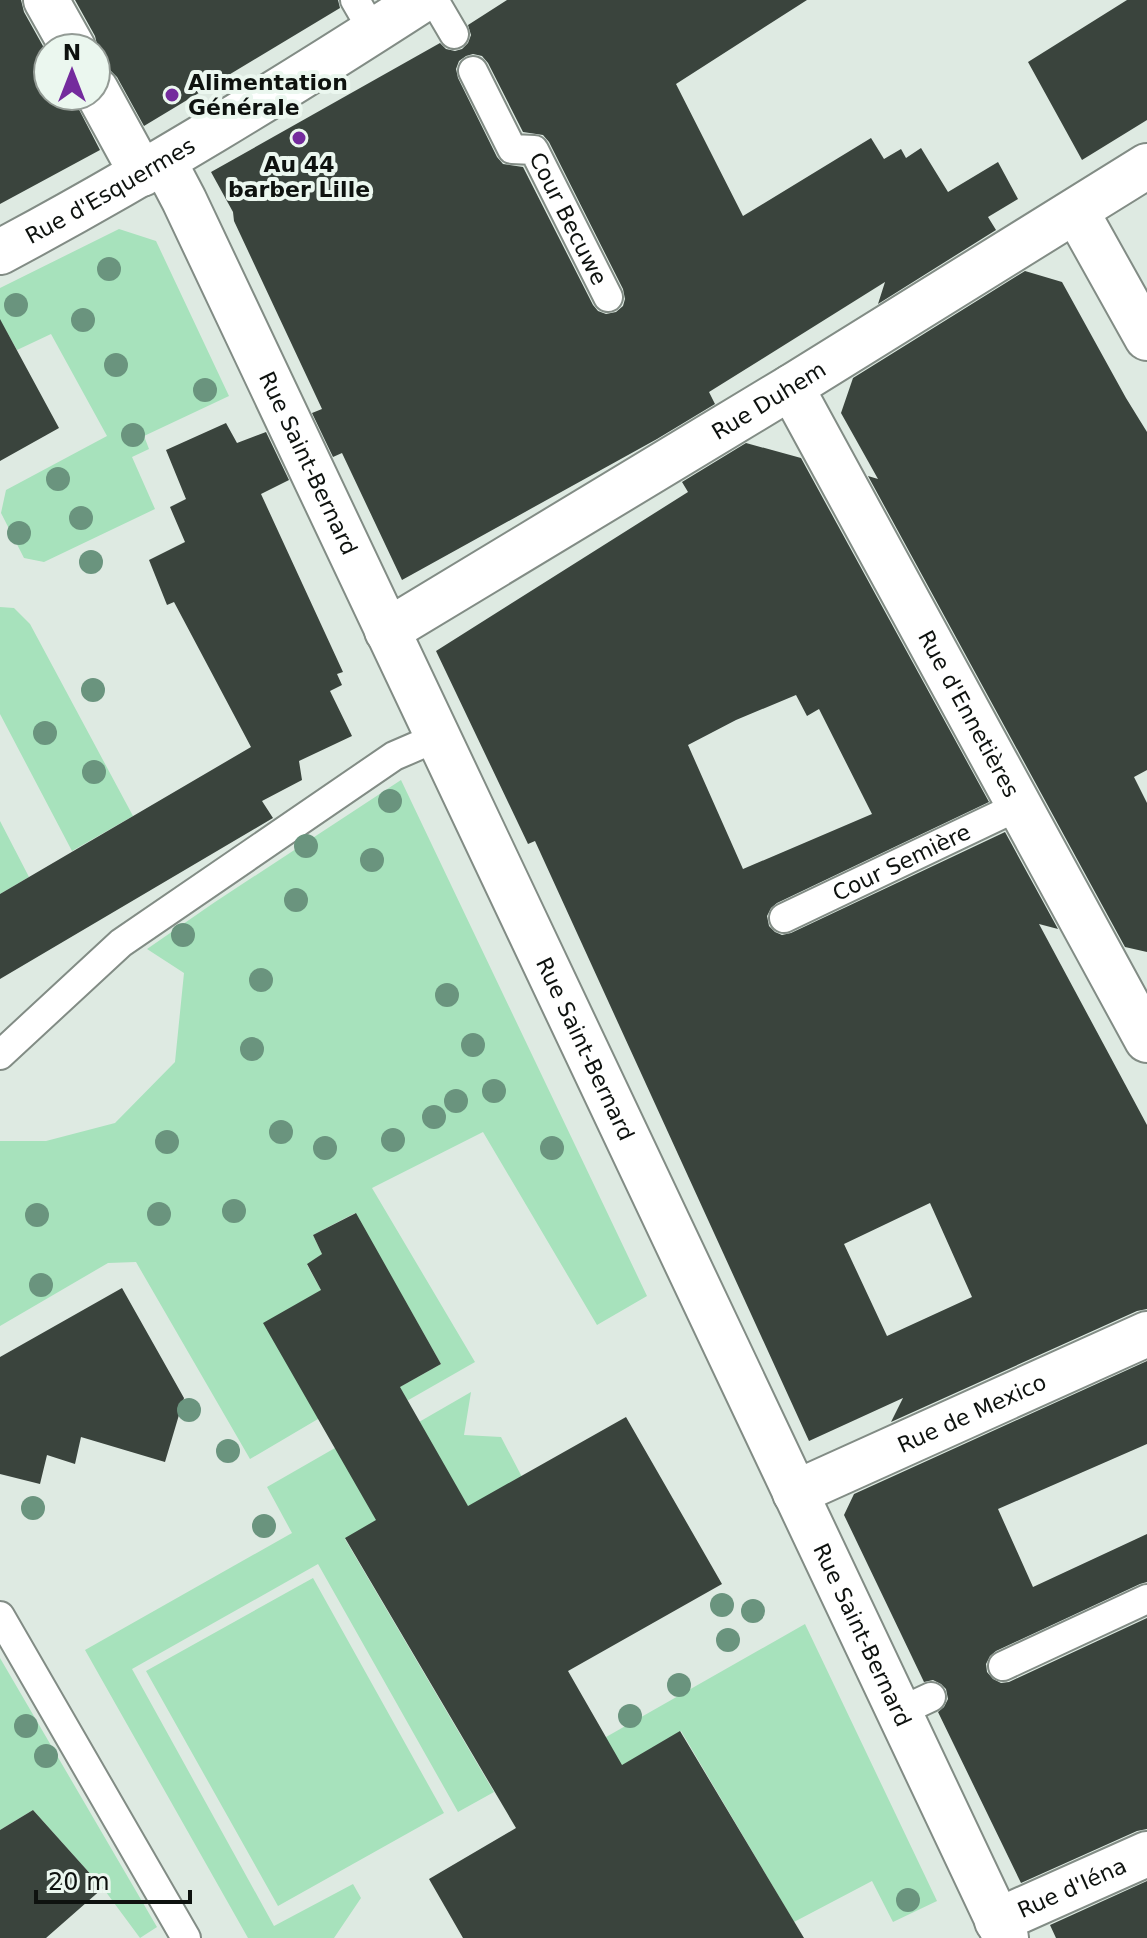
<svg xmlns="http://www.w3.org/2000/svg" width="1147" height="1938" font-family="'DejaVu Sans',sans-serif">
<rect width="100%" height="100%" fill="#deeae2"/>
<path fill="#a7e2bc" d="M119 229 156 241 229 396 144 436 149 449 132 457 155 509 44 562 24 558 1 513 6 490 107 436 51 334 17 350 0 320V288Z
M0 607 14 608 30 624 133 816 72 851 0 714Z
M401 780 647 1296 597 1325 483 1132 372 1188 475 1362 384 1414 376 1400 441 1364 355 1213 313 1235 322 1254 307 1265 321 1290 318 1419 250 1459 136 1262 108 1263 0 1326V1141H46L115 1123 175 1062 184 973 147 949 215 902Z
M0 821 29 877 0 894Z
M471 1392 464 1435 501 1437 522 1477 482 1531 419 1422Z
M335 1448 382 1517 345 1539 494 1792 458 1812 318 1564 132 1669 274 1926 353 1884 361 1898 334 1938H248L85 1650 292 1533 267 1487Z
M313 1578 444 1813 278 1906 146 1671Z
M805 1624 937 1901 893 1922 872 1881 794 1922 681 1731 609 1773 592 1745Z
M0 1658 157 1927 140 1938 103 1888 33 1810 0 1830Z"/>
<path fill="#3a443d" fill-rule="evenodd" d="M0 0H21L24 12 48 55V96H72L100 150 0 204Z
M75 0H338L340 8 144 126 117 77 108 68 96 65 98 48 95 36Z
M507 0H807L676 84 743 216 871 138 884 159 901 149 906 158 921 148 948 192 998 162 1018 199 988 217 996 230 878 304 885 282 709 392 715 404 657 439 402 580 342 453 333 457 312 413 322 409 234 221 233 212 211 172 440 43 446 49 455 51 462 49 468 43 471 35 468 25ZM473 54 482 56 488 63 523 132 543 135 549 142 623 289 625 299 623 306 616 312 606 314 598 311 593 305 523 167 503 164 497 157 458 78 456 69 459 61 466 56Z
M1127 0H1147V120L1082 160 1028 62Z
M1025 271 1062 282 1126 398 1147 432V770L1134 777 1147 803V952L1125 947 868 476 878 479 841 413 853 378Z
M0 319 59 428 0 461Z
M226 423 237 443 266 432 289 480 261 494 343 672 337 674 342 685 330 691 352 736 299 761 302 780 262 801 273 818 0 979V894L251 747 174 602 167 605 149 560 185 542 170 507 186 499 166 450Z
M746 443 801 458 989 802 777 903 771 908 767 916 769 926 775 932 782 935 791 933 1005 832 1058 929 1039 924 1147 1125V1309L1137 1311 891 1422 903 1398 809 1441 535 841 528 844 436 651 688 492 682 482ZM796 695 807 716 819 709 872 814 743 869 688 745 736 720ZM930 1203 972 1297 887 1336 844 1244Z
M356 1213 441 1364 400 1387 468 1506 626 1417 722 1584 568 1671 622 1765 680 1731 804 1938H463L429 1879 516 1828 345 1538 376 1520 263 1323 321 1290 307 1264 322 1254 313 1235Z
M122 1288 184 1398 165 1462 81 1437 75 1464 47 1455 40 1484 0 1474V1357Z
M1147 1361V1444L998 1509 1033 1587 1147 1534V1582L1140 1584 996 1651 990 1656 986 1664 987 1672 993 1679 1001 1683 1009 1682 1147 1618V1829L1137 1831 1021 1883 938 1712 944 1707 948 1699 946 1689 941 1684 933 1680 924 1682 844 1515 854 1494Z
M33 1810 103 1888 46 1938H0V1830Z
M1147 1881V1938H1056L1050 1925Z"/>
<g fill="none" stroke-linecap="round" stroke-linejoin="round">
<g stroke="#828c85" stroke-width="32">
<g id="lane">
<path d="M355 0 373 31"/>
<path d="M434 0 454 34"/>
<path id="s1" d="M473 71 512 149 534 150 608 297"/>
<path id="s2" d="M784 918 1019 806"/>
<path d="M0 1055 121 943 394 756 438 737"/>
<path d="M0 1616 186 1938"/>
<path d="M1003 1666 1147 1599"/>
<path d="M899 1712 931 1697"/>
</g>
</g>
<g stroke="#828c85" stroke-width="48">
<g id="street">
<path d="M46 0 73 48"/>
<path d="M96 90 142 174"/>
<path id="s3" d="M164 162 184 200 1006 1938"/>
<path d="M1076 211 1147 338"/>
<path id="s4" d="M0 252C145 175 284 89 422 0"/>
<path id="s5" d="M791 387 1147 1040"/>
<path id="s6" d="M387 631 791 387 1147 166"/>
<path id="s7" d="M795 1493 1147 1334"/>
<path id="s8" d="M997 1921 1147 1854"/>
</g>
</g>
<use href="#lane" stroke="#fff" stroke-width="28"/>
<use href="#street" stroke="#fff" stroke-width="44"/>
</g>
<g fill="#6a947e">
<circle cx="109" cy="269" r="12"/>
<circle cx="16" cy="305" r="12"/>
<circle cx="83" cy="320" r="12"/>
<circle cx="116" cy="365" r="12"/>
<circle cx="205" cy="390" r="12"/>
<circle cx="133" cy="435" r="12"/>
<circle cx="58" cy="479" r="12"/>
<circle cx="81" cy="518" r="12"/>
<circle cx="19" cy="533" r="12"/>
<circle cx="91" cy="562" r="12"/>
<circle cx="93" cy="690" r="12"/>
<circle cx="45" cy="733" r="12"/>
<circle cx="94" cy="772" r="12"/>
<circle cx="390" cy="801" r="12"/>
<circle cx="306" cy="846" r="12"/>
<circle cx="372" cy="860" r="12"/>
<circle cx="296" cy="900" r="12"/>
<circle cx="183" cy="935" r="12"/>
<circle cx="261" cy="980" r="12"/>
<circle cx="447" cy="995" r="12"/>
<circle cx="473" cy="1045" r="12"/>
<circle cx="252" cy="1049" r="12"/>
<circle cx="494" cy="1091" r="12"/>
<circle cx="456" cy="1101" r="12"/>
<circle cx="434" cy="1117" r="12"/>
<circle cx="281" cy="1132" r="12"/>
<circle cx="393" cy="1140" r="12"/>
<circle cx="167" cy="1142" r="12"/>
<circle cx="325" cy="1148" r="12"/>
<circle cx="552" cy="1148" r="12"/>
<circle cx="234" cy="1211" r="12"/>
<circle cx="159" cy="1214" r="12"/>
<circle cx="37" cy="1215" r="12"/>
<circle cx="41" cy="1285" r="12"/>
<circle cx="189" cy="1410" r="12"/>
<circle cx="228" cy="1451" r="12"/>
<circle cx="33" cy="1508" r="12"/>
<circle cx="264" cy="1526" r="12"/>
<circle cx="722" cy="1605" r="12"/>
<circle cx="753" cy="1611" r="12"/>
<circle cx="728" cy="1640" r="12"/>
<circle cx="679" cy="1685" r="12"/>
<circle cx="630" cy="1716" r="12"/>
<circle cx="26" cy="1726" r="12"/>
<circle cx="46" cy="1756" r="12"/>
<circle cx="908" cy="1900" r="12"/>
</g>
<g fill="#742b9d" stroke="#ebf7ef" stroke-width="3">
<circle cx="172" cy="95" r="8"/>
<circle cx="299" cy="138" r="8"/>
</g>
<g text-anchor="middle" stroke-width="8" stroke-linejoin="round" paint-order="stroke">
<g font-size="22" font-weight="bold" fill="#0e120f" stroke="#ebf7ef" text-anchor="start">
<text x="188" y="90">Alimentation<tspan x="188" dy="25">Générale</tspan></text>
<text x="299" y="172" text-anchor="middle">Au 44<tspan x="299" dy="25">barber Lille</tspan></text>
</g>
<g font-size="22" fill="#0e120f" stroke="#ebf7ef">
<text dy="8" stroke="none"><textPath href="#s4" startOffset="126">Rue d'Esquermes</textPath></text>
<text dy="8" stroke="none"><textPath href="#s1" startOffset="186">Cour Becuwe</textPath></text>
<text dy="8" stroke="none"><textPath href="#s6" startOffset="446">Rue Duhem</textPath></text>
<text dy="8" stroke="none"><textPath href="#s3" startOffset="334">Rue Saint-Bernard</textPath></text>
<text dy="8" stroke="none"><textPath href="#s5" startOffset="372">Rue d'Ennetières</textPath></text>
<text dy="8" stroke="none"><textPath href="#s2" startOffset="130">Cour Semière</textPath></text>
<text dy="8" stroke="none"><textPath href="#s3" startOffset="982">Rue Saint-Bernard</textPath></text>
<text dy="8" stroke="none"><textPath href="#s7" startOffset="194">Rue de Mexico</textPath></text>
<text dy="8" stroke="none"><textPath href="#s3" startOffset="1630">Rue Saint-Bernard</textPath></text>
<text dy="8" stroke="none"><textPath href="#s8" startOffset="82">Rue d'Iéna</textPath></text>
</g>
</g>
<g transform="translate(72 72)"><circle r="38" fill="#ebf7ef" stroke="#939b95" stroke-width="2"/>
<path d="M0-6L14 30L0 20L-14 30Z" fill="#742b9d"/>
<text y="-12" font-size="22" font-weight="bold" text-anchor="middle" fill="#0e120f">N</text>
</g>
<path d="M36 1890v12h154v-12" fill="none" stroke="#0e120f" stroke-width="4"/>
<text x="48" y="1890" font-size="24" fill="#0e120f" stroke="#ebf7ef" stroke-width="6" paint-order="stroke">20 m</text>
</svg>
